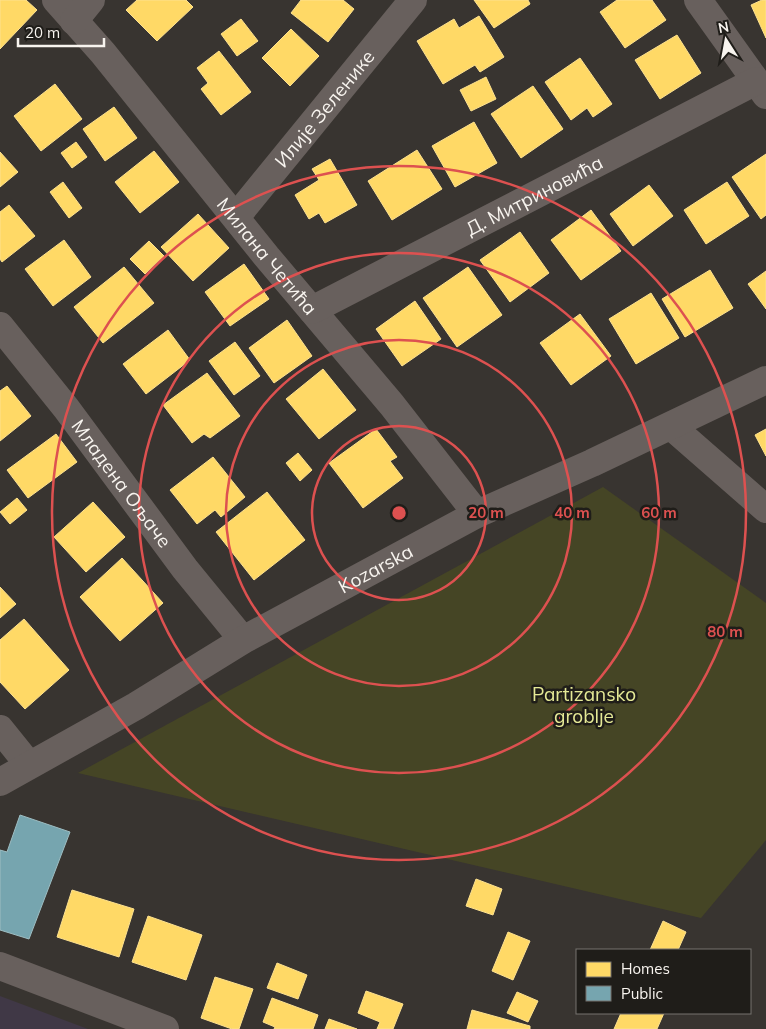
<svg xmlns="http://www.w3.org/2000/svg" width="766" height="1029" font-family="Mulish,sans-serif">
<rect width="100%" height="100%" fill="#383430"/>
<path fill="#403846" d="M0 996 88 1029H0Z"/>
<path fill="#454525" d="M603 487 766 603V840L701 918 78 773Z"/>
<path fill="#ffd966" stroke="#fde18f" d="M0 0H26L37 10 0 49Z
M137 0H186L193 7 157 41 126 10Z
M301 0H343L354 9 328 42 291 13Z
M474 0H528L530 4 494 28Z
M617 0H652L666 20 625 48 600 12Z
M762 0H766V38L751 5Z
M479 16 504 57 480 72 475 65 443 84 417 41 454 19 459 28Z
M241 19 258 41 237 56 221 34Z
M291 29 319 56 290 86 262 58Z
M677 35 701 73 660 99 635 60Z
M219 51 251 92 221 115 201 89 208 83 197 68Z
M580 58 612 104 593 117 587 108 571 120 545 82Z
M486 77 496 99 471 111 460 90Z
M55 84 82 119 41 151 14 116Z
M533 86 563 129 521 158 491 114Z
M114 107 137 138 105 161 83 129Z
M474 122 497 163 455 187 432 146Z
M76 142 87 157 72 168 61 153Z
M417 150 442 189 392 220 368 181Z
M154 151 179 182 140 213 115 182Z
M0 152 18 172 0 187Z
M766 154V215L761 219 732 177Z
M330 159 357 205 325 223 319 213 309 219 295 195 319 180 312 169Z
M63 182 82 208 69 218 50 192Z
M727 182 749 216 706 244 684 210Z
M649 185 673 216 633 246 610 214Z
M9 205 35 236 2 262 0 259V212Z
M591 210 621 251 581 280 551 240Z
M198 214 229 248 193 281 161 247Z
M520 232 549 273 510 302 480 260Z
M64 240 91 277 53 306 25 269Z
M149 241 164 256 145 274 130 259Z
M244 264 269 299 230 326 205 292Z
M124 267 154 303 103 343 74 307Z
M468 267 502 315 457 347 423 298Z
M710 270 733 308 685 337 662 299Z
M766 271V309L748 284Z
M651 293 679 338 636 364 609 319Z
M415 301 441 339 402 366 376 329Z
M580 314 611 356 571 385 540 343Z
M287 320 312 356 274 383 249 348Z
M168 330 190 360 146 394 123 364Z
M235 342 260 376 234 395 209 361Z
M323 369 356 410 319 439 286 399Z
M207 373 240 416 210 438 204 434 192 443 163 405Z
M7 386 31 416 0 441V391Z
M376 429 397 457 390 461 403 478 363 508 329 463Z
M766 429V456L755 435Z
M56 434 77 462 28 498 7 470Z
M298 453 312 470 300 481 286 463Z
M213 457 245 497 221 517 215 510 197 524 170 490Z
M267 492 305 540 254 580 216 532Z
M17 498 27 510 10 524 0 512Z
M93 502 125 537 86 572 54 537Z
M122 558 163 603 120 641 80 597Z
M0 587 16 604 0 618Z
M24 619 69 670 25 709 0 682V640Z
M476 879 502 889 493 915 466 906Z
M72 890 134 909 119 957 57 937Z
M148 916 202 935 186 980 132 962Z
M663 921 686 932 678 950H650Z
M508 932 530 941 513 980 492 971Z
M277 963 307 975 298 999 267 988Z
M215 977 253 989 239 1029H232L201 1018Z
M366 991 403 1004 393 1029H377L380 1022 358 1013Z
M517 992 538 1001 528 1022 507 1013Z
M272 998 318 1015 313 1029H274L275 1027 263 1022Z
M472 1010 530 1026V1029H467Z
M621 1013H664L657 1029H614Z
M329 1019 357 1029H325Z"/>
<path fill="#76a5af" stroke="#9dbdc2" d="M20 815 70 832 29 939 0 930V850L7 852Z"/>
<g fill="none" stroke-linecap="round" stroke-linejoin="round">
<g stroke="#68605d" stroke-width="28">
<path id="s1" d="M56 0 103 53 267 257 392 405 477 514"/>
<path d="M698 0 766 95"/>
<path d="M74 21 91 0"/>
<path id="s2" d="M236 217 413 0"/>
<path id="s3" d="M312 310 756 81"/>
<path id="s4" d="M0 326 66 408 185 569 243 640"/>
<path d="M671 426 766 509"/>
<path d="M0 729 29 765"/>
<path id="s5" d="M0 782 136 706 243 640 477 514 592 463 766 380"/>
<path d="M0 966 165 1029"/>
</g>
</g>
<g fill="none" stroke="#dd5150" stroke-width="2.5">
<circle cx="399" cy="513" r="87"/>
<circle cx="399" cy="513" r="173"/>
<circle cx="399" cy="513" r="260"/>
<circle cx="399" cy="513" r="347"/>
</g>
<g text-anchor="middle" stroke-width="5" stroke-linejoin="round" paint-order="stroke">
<g font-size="19" fill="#f8f4ef" stroke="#1f1d19">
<text dy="7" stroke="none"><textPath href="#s2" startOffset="140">Илије Зеленике</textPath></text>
<text dy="7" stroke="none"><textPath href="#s3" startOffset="250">Д. Митриновића</textPath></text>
<text dy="7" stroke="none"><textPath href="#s1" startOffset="332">Милана Четића</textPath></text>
<text dy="7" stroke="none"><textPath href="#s4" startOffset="199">Младена Ољаче</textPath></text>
<text dy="7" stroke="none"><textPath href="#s5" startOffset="432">Kozarska</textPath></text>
</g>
<g font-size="19" fill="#e5e996" stroke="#1f1d19">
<text x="584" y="701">Partizansko<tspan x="584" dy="22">groblje</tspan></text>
</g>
</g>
<circle cx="399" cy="513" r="8" fill="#dd5150" stroke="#1f1d19" stroke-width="2.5"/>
<g font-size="15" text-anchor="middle" font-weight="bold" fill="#dd5150" stroke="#1f1d19" stroke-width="5" stroke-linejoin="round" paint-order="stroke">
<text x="486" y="518">20 m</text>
<text x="572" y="518">40 m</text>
<text x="659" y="518">60 m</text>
<text x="725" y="637">80 m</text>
</g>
<rect x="576" y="949" width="175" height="65" fill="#1f1d19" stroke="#76736f"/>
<rect x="586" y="962" width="25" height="15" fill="#ffd966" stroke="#76736f"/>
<text x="621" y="974" font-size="15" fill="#f8f4ef">Homes</text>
<rect x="586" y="986" width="25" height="15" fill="#76a5af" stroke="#76736f"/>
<text x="621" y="999" font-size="15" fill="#f8f4ef">Public</text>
<g transform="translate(726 40) rotate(349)" stroke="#1f1d19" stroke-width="4" paint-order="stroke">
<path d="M0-4L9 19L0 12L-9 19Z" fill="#f8f4ef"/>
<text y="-8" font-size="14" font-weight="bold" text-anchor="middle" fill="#f8f4ef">N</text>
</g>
<path d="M18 38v8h86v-8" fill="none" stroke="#f8f4ef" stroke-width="2.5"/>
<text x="25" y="38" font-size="15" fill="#f8f4ef" stroke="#1f1d19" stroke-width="4" paint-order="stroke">20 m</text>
</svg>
